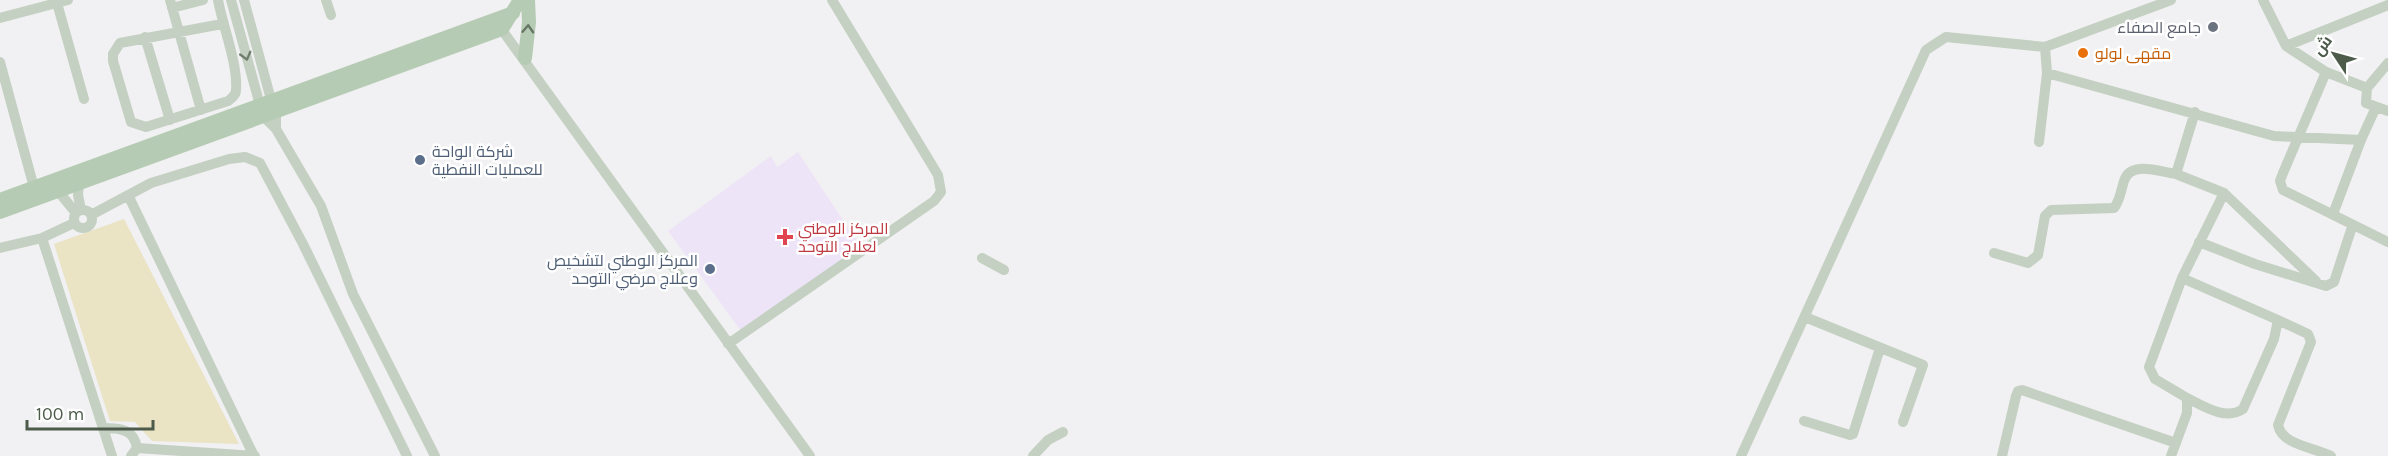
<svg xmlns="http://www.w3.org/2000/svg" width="2388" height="456" font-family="Karla,Cairo,sans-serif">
<rect width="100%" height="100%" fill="#f1f0f2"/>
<path fill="#eee4f8" d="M798 152 860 246 744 335 668 231 771 156 777 167Z"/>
<path fill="#eae3c4" d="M124 219 239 444 152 441 135 422 110 421 54 244Z"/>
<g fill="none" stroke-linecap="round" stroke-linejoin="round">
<path stroke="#c4d0c2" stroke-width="10" d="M170 0 201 110
M218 0C223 27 238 64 236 90 236 95 232 98 228 101L146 127 131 122 113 61V54L120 43 222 24
M231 0 263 116 276 129 321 206 353 294 435 456
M244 0 276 118V129
M326 0 331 15
M2263 0 2286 46 2326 72 2367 88 2366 103 2388 111
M57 3 84 99
M172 8 203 0
M0 18 68 0
M497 23 810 456
M145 37 170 120
M2286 46 2388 5
M2045 47 2047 73 2274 136 2361 140 2333 214
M0 62 36 195
M2326 72 2283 173 2280 181 2283 190 2388 242
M2367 88 2388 63
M2195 112 2176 174 2224 193
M2361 140 2376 107
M2039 142 2047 73
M79 184 78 195 81 210
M58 191 76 213
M128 195 254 456
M74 219a9 9 0 1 1 18 0a9 9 0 1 1-18 0Z
M91 215 151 183 229 159 245 157 260 163 303 244 407 456
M42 238 112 456
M2199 242 2255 264 2326 286 2334 282 2352 227
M0 248 42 238 74 223
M1994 253 2028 263 2038 255 2045 216 2051 210 2114 208C2120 201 2121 190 2124 181 2130 160 2160 172 2176 174
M982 258 1004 270
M2182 278 2278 320 2274 339 2243 409C2226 421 2203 406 2187 398
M1805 317 1923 365 1903 422
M2278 320 2308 334 2311 342 2278 425C2282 445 2313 447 2331 456
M728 344 934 201 941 192 938 175 832 0
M1804 421 1850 435 1853 434 1880 348
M103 428C120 428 134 429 137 448L131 456
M137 448 255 456
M1033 456 1048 440 1063 432
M1741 456 1926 50 1946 37 2045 47 2171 0
M2002 456 2016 396 2018 391 2022 390 2176 443
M2171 456 2187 413V398L2155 379 2149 367 2182 278 2224 193 2316 281"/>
<path stroke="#b5cbb3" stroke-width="14" d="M525 58 529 22 528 0
M0 200 513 13
M0 212 502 29 520 0"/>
</g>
<defs><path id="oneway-chevron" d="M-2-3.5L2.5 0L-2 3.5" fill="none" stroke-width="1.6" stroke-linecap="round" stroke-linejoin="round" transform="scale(1.5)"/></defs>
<use stroke="#667764" href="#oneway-chevron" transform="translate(528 29) rotate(-87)"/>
<use stroke="#707e6e" href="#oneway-chevron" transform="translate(246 56) rotate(75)"/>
<circle fill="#6b7280" stroke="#fff" stroke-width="2" cx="2213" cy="27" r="6"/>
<circle fill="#e8710a" stroke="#fff" stroke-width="2" cx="2083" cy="53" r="6"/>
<g fill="#5c6f8a" stroke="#fff" stroke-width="2">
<circle cx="420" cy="160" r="6"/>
<circle cx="710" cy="269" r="6"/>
</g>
<path fill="#e0444e" stroke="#fff" stroke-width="2" d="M782 228h6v6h6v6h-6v6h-6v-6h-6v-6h6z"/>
<g text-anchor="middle" stroke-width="5" stroke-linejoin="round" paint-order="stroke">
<g font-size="16" fill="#5b616d" stroke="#fff" text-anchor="end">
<text x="2201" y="33">جامع الصفاء</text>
</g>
<g font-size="16" fill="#c56008" stroke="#fff" text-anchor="start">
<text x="2095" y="59">مقهى لولو</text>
</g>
<g font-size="16" fill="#4e5e75" stroke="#fff" text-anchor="start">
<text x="432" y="157">شركة الواحة<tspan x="432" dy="18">للعمليات النفطية</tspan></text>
<text x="698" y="266" text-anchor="end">المركز الوطني لتشخيص<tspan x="698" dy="18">وعلاج مرضي التوحد</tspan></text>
</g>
<g font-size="16" fill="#be3a42" stroke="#fff" text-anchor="start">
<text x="798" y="234">المركز الوطني<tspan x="798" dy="18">لعلاج التوحد</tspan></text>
</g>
</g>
<g transform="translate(2334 54) rotate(306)" stroke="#ffffff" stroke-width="4.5" paint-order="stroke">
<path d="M0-4.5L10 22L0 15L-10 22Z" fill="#4c5b4a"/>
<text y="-9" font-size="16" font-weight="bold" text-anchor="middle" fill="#4c5b4a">ش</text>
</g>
<path d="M27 420v9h126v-9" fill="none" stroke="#4c5b4a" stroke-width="3"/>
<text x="36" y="420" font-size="18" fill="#4c5b4a" stroke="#ffffff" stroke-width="4.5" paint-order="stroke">100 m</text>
</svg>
